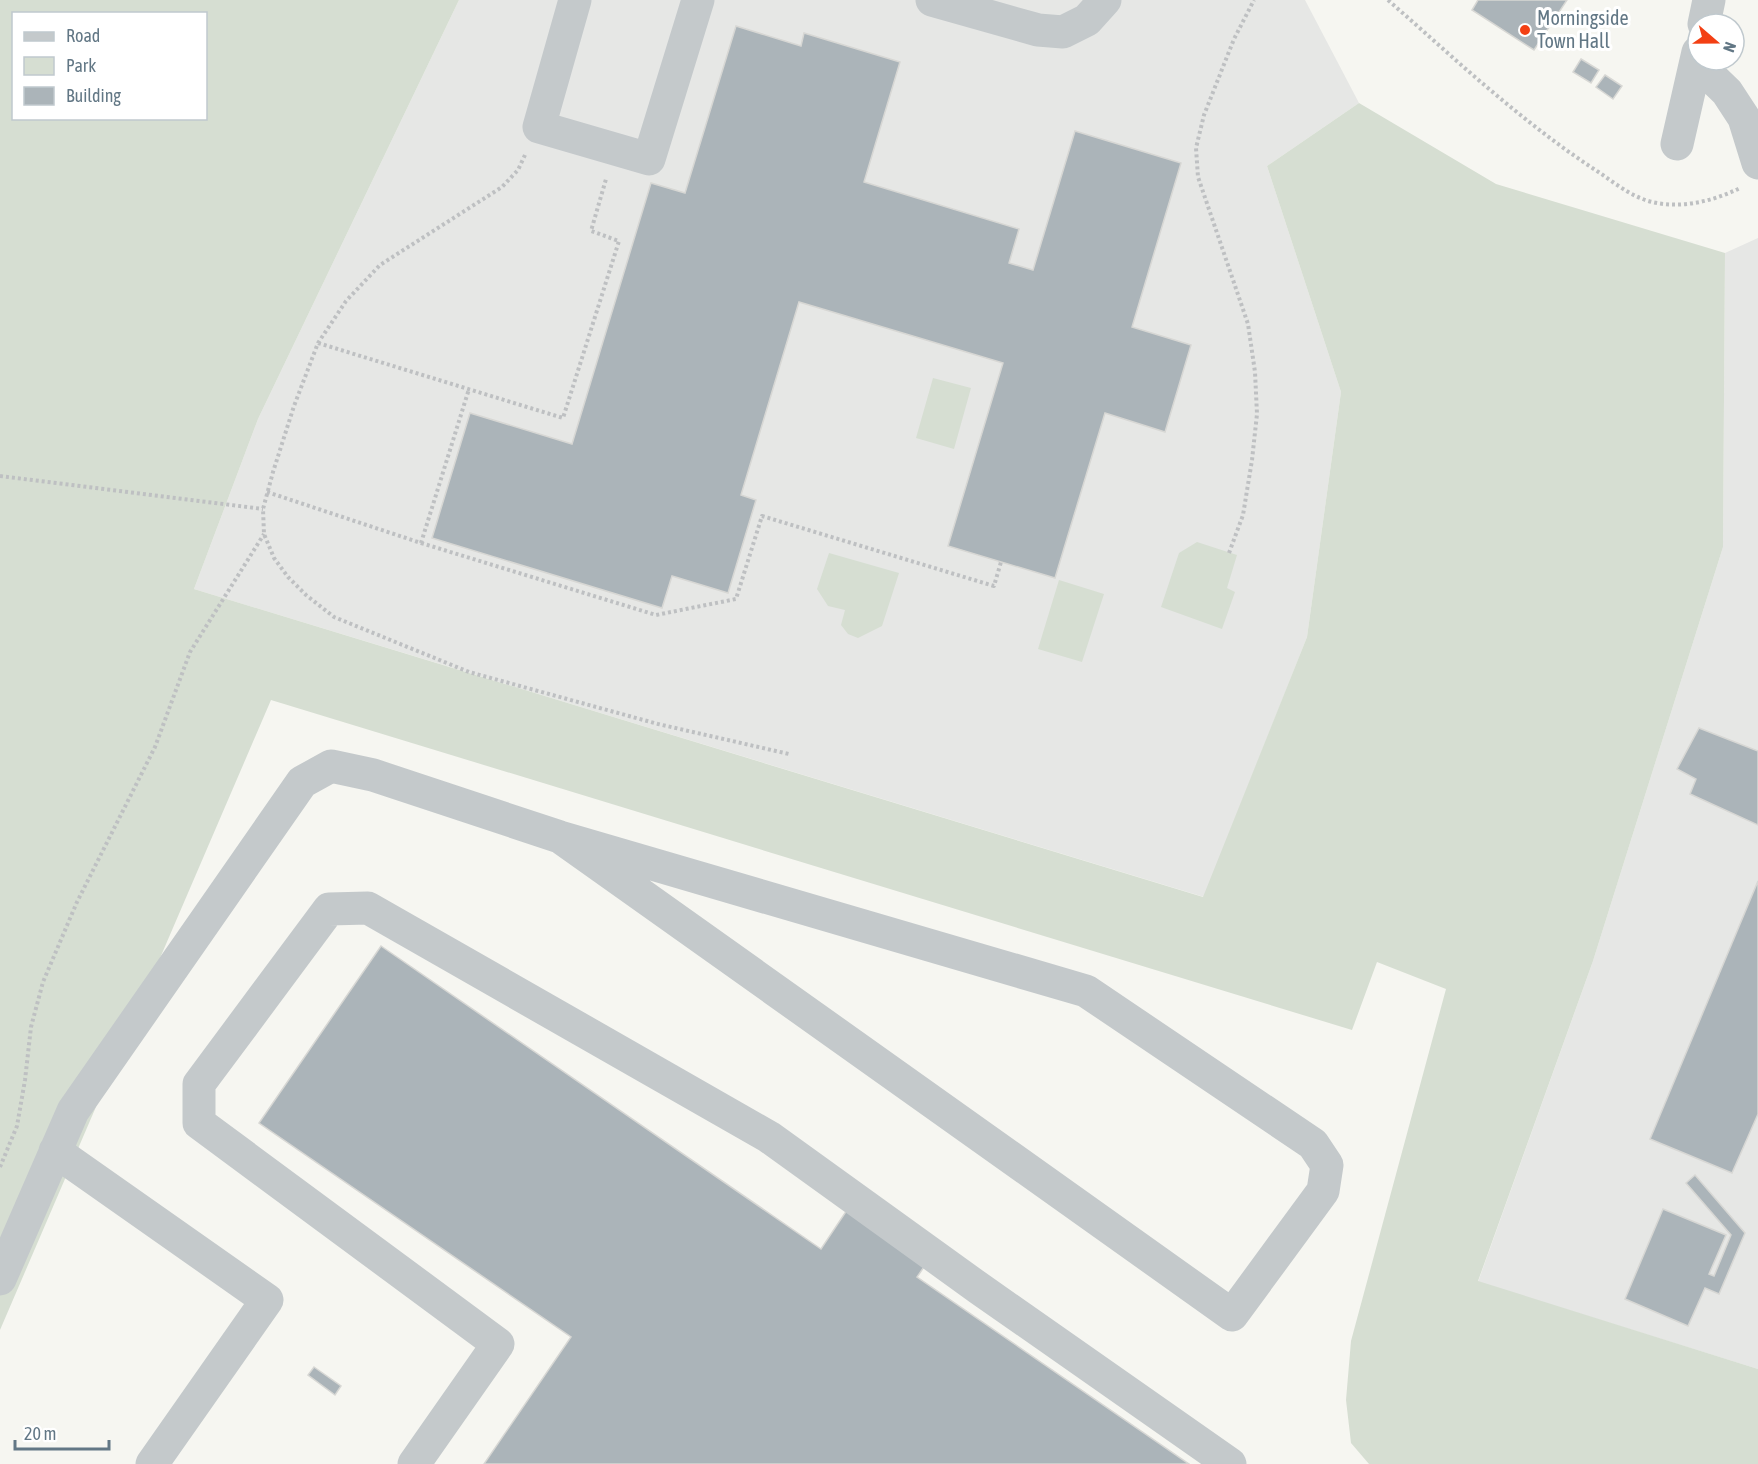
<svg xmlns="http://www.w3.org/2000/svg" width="1758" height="1464" font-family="'Asap Condensed',sans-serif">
<rect width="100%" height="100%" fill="#f6f6f1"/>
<path fill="#e6e7e5" d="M459 0H1305L1359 103 1267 166 1341 392 1307 637 1204 897 194 589 258 419Z
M1758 238V1369L1478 1282 1593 961 1723 547 1725 253Z"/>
<path fill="#d6ded2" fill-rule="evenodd" d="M0 0H459L258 419 194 589 1203 897 1307 637 1341 392 1267 166 1359 103 1496 184 1725 253 1723 547 1593 961 1478 1281 1758 1369V1464H1369L1351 1443 1346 1400 1351 1341 1446 989 1377 962 1352 1030 271 700 0 1330ZM14 14H206V118H14Z
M933 378 971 388 954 449 916 438Z
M1197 542 1237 555 1227 588 1235 592 1222 629 1161 607 1179 553Z
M829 553 899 573 882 626 858 638 848 634 841 625 845 610 828 606 817 589Z
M1059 580 1104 594 1082 662 1038 649Z"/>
<path fill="#abb4b9" stroke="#d7d7d4" stroke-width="1.5" d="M1478 0H1567L1534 50 1472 10Z
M736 26 801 46 804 33 900 62 864 182 1019 229 1009 263 1033 270 1075 131 1181 163 1132 327 1191 345 1165 432 1105 413 1055 578 948 546 1003 363 799 302 741 495 756 500 728 593 672 576 662 608 432 538 470 413 572 444 651 183 685 193Z
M1581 59 1599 70 1591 83 1573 72Z
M1605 75 1622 86 1613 99 1596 87Z
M1699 728 1758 751V825L1690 794 1696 779 1677 769Z
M1758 881V1114L1732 1173 1650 1139Z
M381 946 821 1249 847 1210 926 1264 917 1277 1189 1464H484L571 1337 259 1123Z
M1695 1175 1745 1233 1719 1294 1705 1288 1688 1326 1625 1299 1663 1209 1726 1235 1709 1274 1714 1276 1731 1235 1686 1183Z
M314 1367 341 1386 335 1395 308 1375Z"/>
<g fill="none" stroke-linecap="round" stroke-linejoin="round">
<path stroke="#bec0c2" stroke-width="4" stroke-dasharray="3 3" stroke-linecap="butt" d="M1388 0C1456 60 1524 124 1600 173 1616 184 1632 197 1652 202 1681 209 1714 201 1740 188
M525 155 518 170 502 187 380 265 346 301 318 343 294 406 273 472 263 509 264 534 274 558 288 577 306 595 334 617 469 672 658 724 789 754
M318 343 563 418 619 241 591 231 606 179
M0 476 263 509
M267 492 421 543 469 389
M421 543 656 615 736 599 762 516 994 586 1001 562
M1229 553 1243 515 1252 460 1257 414 1255 372 1248 324 1198 177 1196 148 1204 115 1234 39 1254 0
M0 1167 17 1126 25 1080 31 1027 43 982 77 902 155 747 190 652 264 534"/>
<path stroke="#c4c9cb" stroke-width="33" d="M575 0 539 127 649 159 698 0
M932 0 1038 30 1063 32 1087 20 1105 0
M1704 24 1709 0
M1696 62 1727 92 1744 118 1758 163
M1677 144 1698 52
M55 1151 267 1300 152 1464
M0 1279 73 1111 302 782 331 766 373 775 560 837 1086 991 1313 1144 1327 1165 1323 1191 1232 1315 560 837
M414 1464 498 1344 199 1123V1084L329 909 368 908 769 1137 980 1289 1230 1464"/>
</g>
<circle fill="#f34014" stroke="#fff" stroke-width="2" cx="1525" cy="30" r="6"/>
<g text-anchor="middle" stroke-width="6" stroke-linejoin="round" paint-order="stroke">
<g font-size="20" fill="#627785" stroke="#fff" text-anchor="start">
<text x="1537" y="25">Morningside<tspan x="1537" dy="23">Town Hall</tspan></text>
</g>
</g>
<rect x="12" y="12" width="195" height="108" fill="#ffffff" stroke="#c0c9ce" stroke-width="1.5"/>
<rect x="24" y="32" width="30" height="9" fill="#c4c9cb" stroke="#c0c9ce" stroke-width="1.5"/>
<text x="66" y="42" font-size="18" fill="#627785">Road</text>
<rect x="24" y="57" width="30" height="18" fill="#d6ded2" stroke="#c0c9ce" stroke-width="1.5"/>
<text x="66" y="72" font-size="18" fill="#627785">Park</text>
<rect x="24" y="87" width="30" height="18" fill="#abb4b9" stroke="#c0c9ce" stroke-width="1.5"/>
<text x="66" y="102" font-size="18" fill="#627785">Building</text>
<g transform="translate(1716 42) rotate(110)"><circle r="28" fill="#ffffff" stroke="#c0c9ce" stroke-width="1.5"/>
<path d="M0-4.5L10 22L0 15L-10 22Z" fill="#f34014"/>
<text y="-9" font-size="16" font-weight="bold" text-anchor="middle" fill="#627785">N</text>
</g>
<path d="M15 1440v9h94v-9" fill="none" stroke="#627785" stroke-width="3"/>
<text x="24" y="1440" font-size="18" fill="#627785" stroke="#ffffff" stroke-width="4.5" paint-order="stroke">20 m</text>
</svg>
